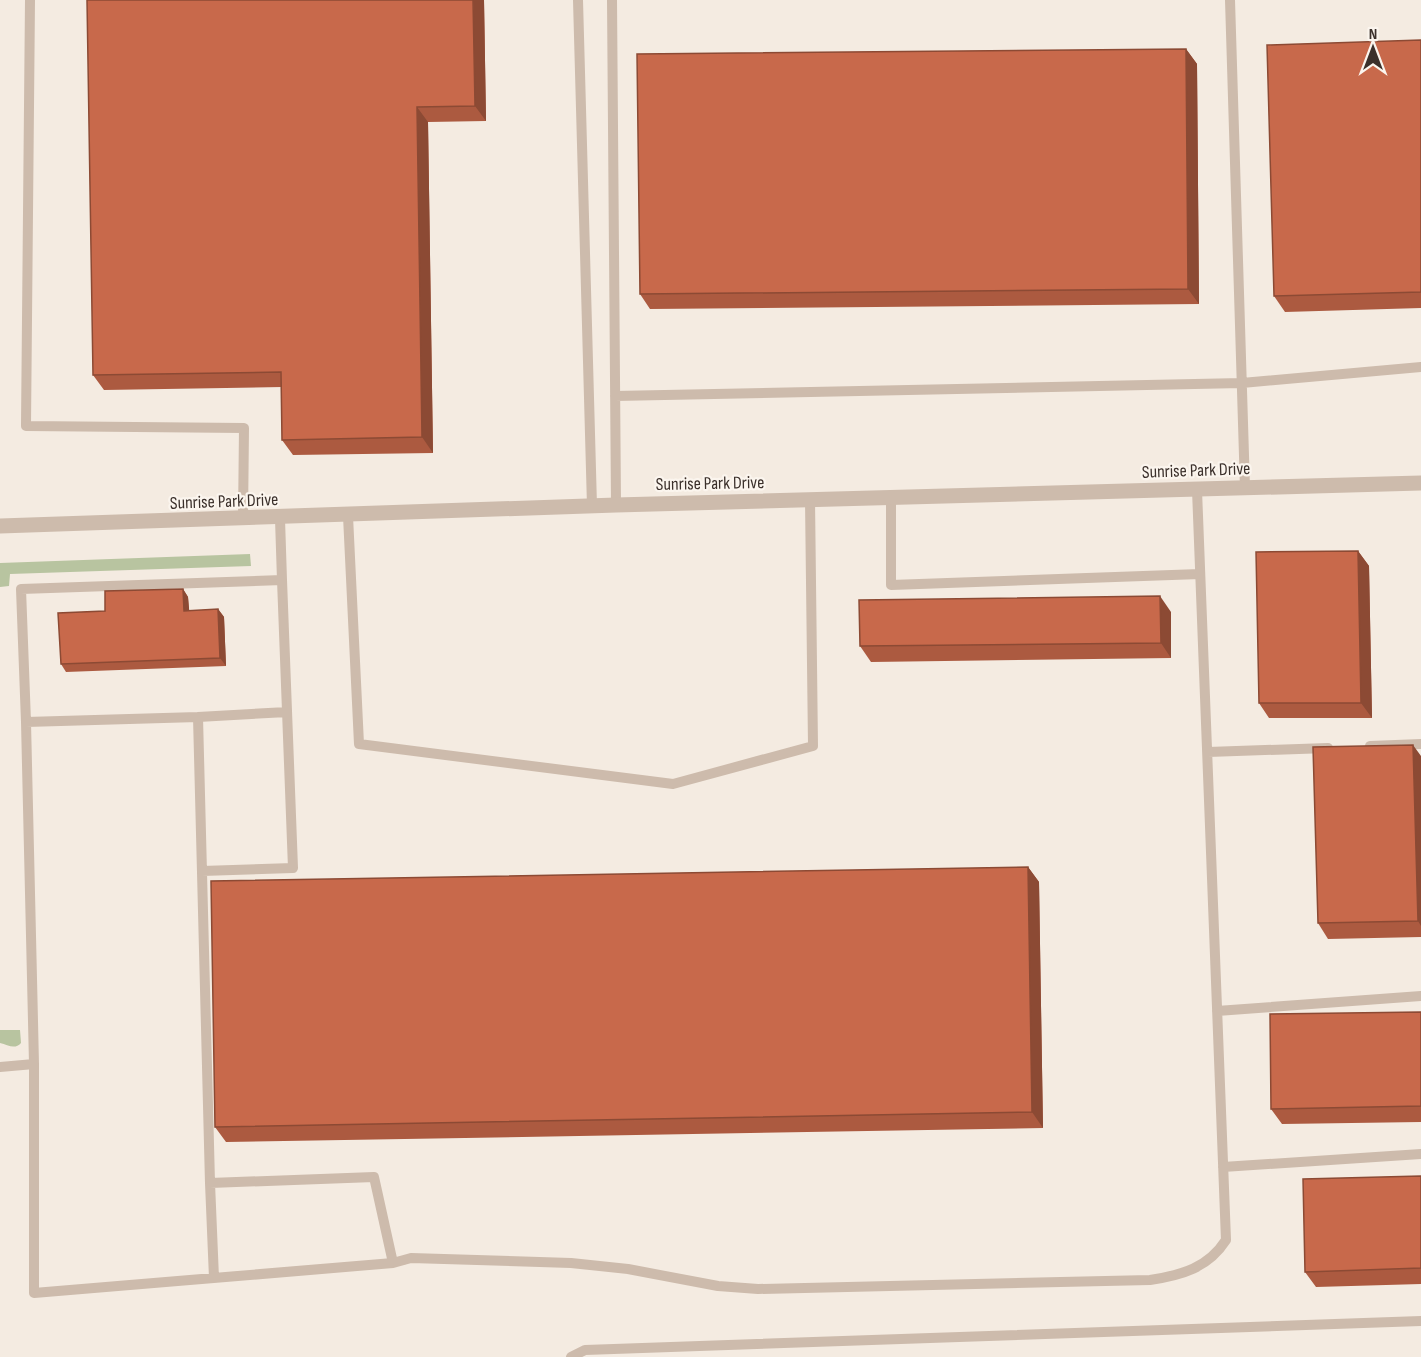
<svg xmlns="http://www.w3.org/2000/svg" width="1421" height="1357" font-family="'Sofia Sans Condensed',sans-serif">
<rect width="100%" height="100%" fill="#f4ebe1"/>
<path fill="#b8c4a0" d="M250 554 251 566 10 574 9 586 0 587V563Z
M0 1018V1030H20L21 1043C15 1050 8 1045 0 1043Z"/>
<g fill="none" stroke-linecap="round" stroke-linejoin="round">
<path stroke="#cdbbac" stroke-width="10" d="M30 0 26 426 244 428 243 519
M578 0 592 506
M612 0 616 505
M1230 0 1245 488
M615 396 1242 383 1421 367
M891 498V585L1200 574
M348 516 359 744 673 784 813 746 810 500
M198 717 287 712
M26 722 21 589 282 580 280 519
M1370 746 1421 744
M1208 752 1328 748
M202 871 293 868 282 580
M1217 1011 1421 996
M34 1064 26 722 198 717 210 1183
M0 1067 34 1064V1293L393 1263 374 1177 210 1183 214 1278
M1223 1167 1421 1154
M393 1263 411 1258 571 1263 628 1269 718 1286 758 1289 1150 1280C1182 1275 1208 1268 1226 1240L1197 490
M571 1357 585 1350 1421 1321"/>
<path stroke="#cdbbac" stroke-width="15" d="M0 526 616 505 1421 483"/>
</g>
<path fill="#ac5a40" d="M484 0 486 121 428 122 433 453 293 455 282 440V387L104 390 93 375Z
M1421 40V308L1285 312 1274 296Z
M1186 49 1197 64 1199 304 650 309 640 294Z
M1358 551 1369 566 1372 718H1269L1259 703Z
M183 589 188 597 189 611 218 609 224 617 226 666 66 672 61 664 105 611Z
M1171 612V658L871 662 860 646Z
M1421 756V937L1328 939 1318 923Z
M1028 867 1039 882 1043 1128 226 1142 215 1127Z
M1421 1012V1122L1282 1124 1271 1109Z
M1421 1176V1284L1316 1287 1305 1272Z"/>
<path fill="#8c4a34" d="M473 0H484L486 121 475 106Z
M1186 49 1197 64 1199 304 1188 289Z
M417 107 428 122 433 453 422 437Z
M1358 551 1369 566 1372 718 1361 703Z
M183 589 188 597 190 619 184 611Z
M1160 596 1171 612V658L1161 643Z
M218 609 224 617 226 666 220 658Z
M1413 745 1421 756V926L1418 921Z
M1028 867 1039 882 1043 1128 1032 1112Z"/>
<path fill="#c8694b" stroke="#8c4a34" stroke-width="1.5" d="M87 0H473L475 106 417 107 422 437 282 440 281 372 93 375Z
M1421 40V292L1274 296 1267 45Z
M1186 49 1188 289 640 294 637 54Z
M1358 551 1361 703H1259L1256 552Z
M183 589 184 611 218 609 220 658 61 664 58 613 105 611V591Z
M1160 596 1161 643 860 646 859 600Z
M1413 745 1418 921 1318 923 1313 747Z
M1028 867 1032 1112 215 1127 211 881Z
M1421 1012V1106L1271 1109 1270 1014Z
M1421 1176V1268L1305 1272 1303 1179Z"/>
<g text-anchor="middle" stroke-width="4.5" stroke-linejoin="round" paint-order="stroke">
<g font-size="18" fill="#3b302b" stroke="#fbf5ee">
<text transform="translate(1196 470) rotate(-2)" y="6">Sunrise Park Drive</text>
<text transform="translate(710 483) rotate(-1)" y="6">Sunrise Park Drive</text>
<text transform="translate(224 501) rotate(-2)" y="6">Sunrise Park Drive</text>
</g>
</g>
<g transform="translate(1373 48)" stroke="#fbf5ee" stroke-width="4.5" paint-order="stroke">
<path d="M0-4.5L10 22L0 15L-10 22Z" fill="#3b302b"/>
<text y="-9" font-size="16" font-weight="bold" text-anchor="middle" fill="#3b302b">N</text>
</g>
</svg>
